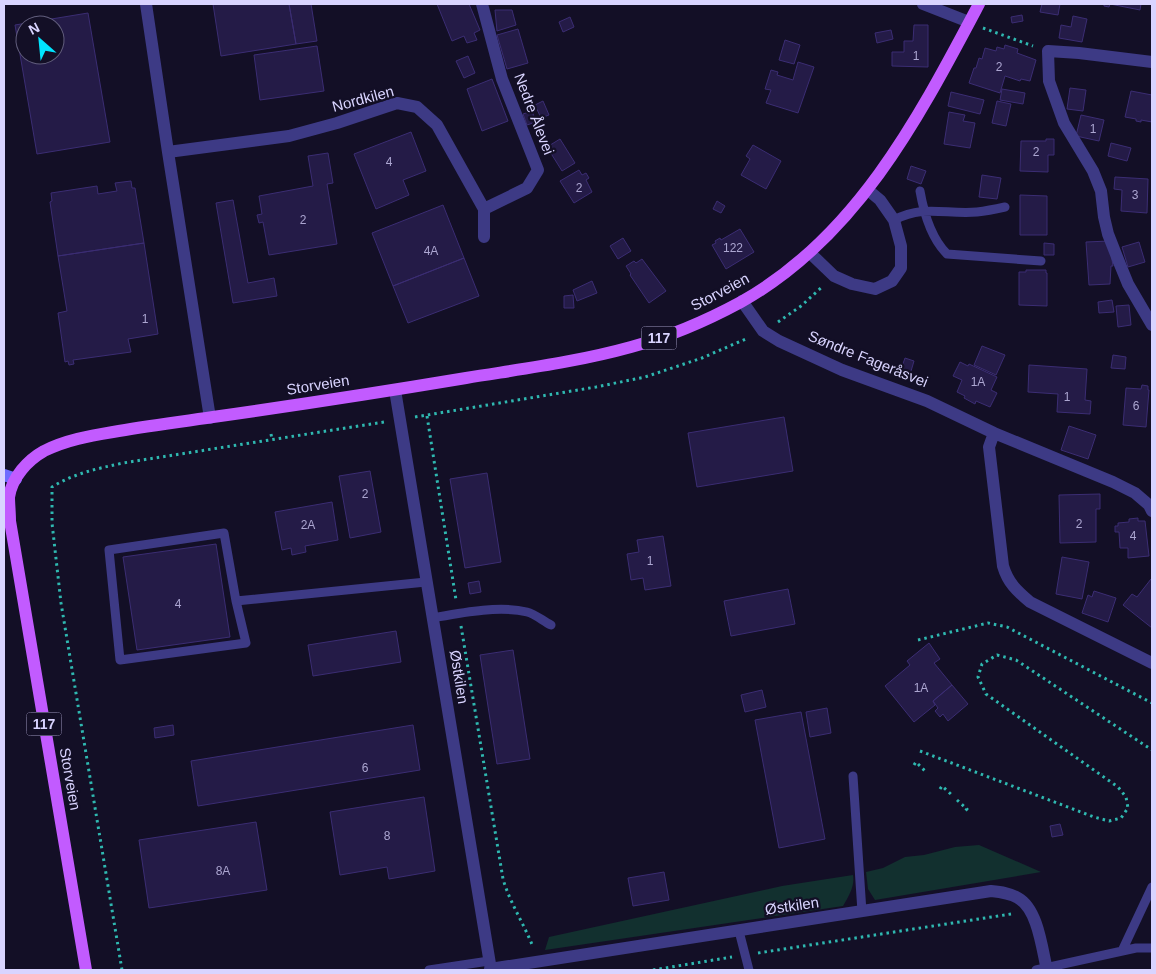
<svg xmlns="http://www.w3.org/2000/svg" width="1156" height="974" font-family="Helvetica,sans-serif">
<rect width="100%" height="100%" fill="#130f26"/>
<path fill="#12302f" d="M979 845 1041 872 875 900 868 889 866 872 883 868 905 857 924 855 955 847Z
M853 875C855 886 849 896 843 906L545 950 549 937 782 886Z"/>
<path fill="#241b47" stroke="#3b2d73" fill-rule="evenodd" d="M213 4H289L296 44 221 56Z
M289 4H311L317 41 296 44Z
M437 4H469L480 30 474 33 477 40 467 43 464 36 452 41Z
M1042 4H1062H1060L1058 15 1040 12Z
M1104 4H1141L1140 10 1110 4 1109 7 1104 6Z
M495 10H512L516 25 497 31Z
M88 13 110 142 37 154 15 25ZM25 25H55V55H25Z
M1022 15 1023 21 1012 23 1011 17Z
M1073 16 1087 19 1082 42 1059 38 1061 25 1071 27Z
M570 17 574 27 563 32 559 22Z
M914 25H928V67L892 66V52H904V41H913Z
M518 29 528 63 507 69 497 35Z
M891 30 893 39 877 43 875 33Z
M785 40 800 45 794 64 779 60Z
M1005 45 1018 49 1017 53 1036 60 1030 81 1021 79 1020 81 1005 76 1000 93 969 83 974 68H976L979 58 982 59 985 48 996 51 997 47 1004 49Z
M317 46 324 91 260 100 254 55Z
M468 56 475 73 464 78 456 61Z
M798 62 814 67 798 113 766 103 771 90 765 89 771 70 778 72 777 75 793 80Z
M492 79 508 121 482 131 467 89Z
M1070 88 1086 90 1083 111 1067 109Z
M1002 89 1025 93 1023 104 1000 100Z
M1131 91 1152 95V122L1141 120V122L1136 121V119L1125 117Z
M951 92 984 100 980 114 948 106Z
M543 101 549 115 541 118 535 105Z
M997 101 1011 104 1006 126 992 123Z
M532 111 536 122 527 125 523 114Z
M949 112 965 115 963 121 975 123 970 148 944 144Z
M1081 115 1104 120 1099 141 1076 136Z
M411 132 426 171 403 180 409 195 376 209 354 154Z
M560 139 575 163 562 171 547 147Z
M1046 139H1054V155H1048V172L1020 171 1021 141H1046Z
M1111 143 1131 148 1127 161 1108 156Z
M753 145 781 161 766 189 741 175 750 159 746 156Z
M328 153 333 183 327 184 337 244 269 255 263 222 259 223 257 215 262 214 259 196 313 186 308 156Z
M911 166 926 171 921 184 907 179Z
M579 170 582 175 586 173 589 178 586 180 592 192 574 203 560 181Z
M982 175 1001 178 997 199 979 197Z
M1115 177 1148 179 1147 213 1121 211 1122 190 1114 189Z
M131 181 132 188H135L144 243 58 256 50 202 52 201 51 193 97 186 98 194 117 191 115 183Z
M1020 195 1047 196V235H1020Z
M233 200 248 283 274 278 277 296 233 303 216 203Z
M717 201 725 206 721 213 713 209Z
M443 205 464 258 393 286 372 233Z
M740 229 754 252 726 269 712 245 716 243 715 241 720 238 721 240Z
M623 238 631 251 618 259 610 246Z
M1109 241 1113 266H1111L1110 284 1089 285 1086 242Z
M1139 242 1145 262 1128 267 1122 247Z
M144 243 158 334 128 339 131 352 73 360 74 364 69 365 68 361 65 362 58 313 67 311 58 256Z
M1044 243 1054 244V255H1044Z
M464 258 479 296 408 323 393 286Z
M642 259 666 291 649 303 630 275 631 274 626 266 634 261 636 263Z
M1026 270H1046V273H1047V306L1019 305V272H1026Z
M592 281 597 293 577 301 573 290Z
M573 295 574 308H564V296Z
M1112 300 1114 312 1099 313 1098 302Z
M1129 305 1131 325 1118 327 1116 306Z
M982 346 1005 355 996 375 974 365Z
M1113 355 1126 357 1125 369 1111 368Z
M905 358 914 361 909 378 899 375Z
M960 362 968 366 969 364 997 377 991 390 997 393 990 407 976 401 975 404 964 398 965 396 957 392 962 380 953 376Z
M1029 365 1087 369 1085 400 1091 401 1090 414 1057 412 1058 394 1028 392Z
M1142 385 1148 386V390H1149L1146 427 1123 425 1126 388 1141 389Z
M784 417 793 471 697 487 688 433Z
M1069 426 1096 435 1088 459 1061 450Z
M370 471 381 532 350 538 339 476Z
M487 473 501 562 465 568 450 479Z
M1100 494V509H1096V542L1060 543 1059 495Z
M332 502 338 540 305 546 306 552 292 555 291 548 282 550 275 512Z
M1138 518V521H1145L1149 556 1128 558V548H1120L1119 532H1115V526H1118V523L1129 522V519Z
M663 536 671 586 645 590 643 578 631 580 627 554 639 552 637 540Z
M216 544 230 637 137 650 123 557Z
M1062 557 1089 562 1082 599 1056 594Z
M1151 579 1152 580V628L1123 605 1132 594 1137 597Z
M479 581 481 592 470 594 468 583Z
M788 589 795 624 731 636 724 601Z
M1094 591 1116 598 1108 622 1082 613 1088 595 1092 597Z
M396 631 401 662 313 676 308 645Z
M929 643 940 659 934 663 952 685 933 701 935 705 914 722 885 686 910 665 907 661Z
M513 650 530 759 497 764 480 655Z
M952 685 968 704 948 721 943 714 940 717 935 711 938 708 933 701Z
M762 690 766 707 745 712 741 695Z
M827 708 831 733 810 737 806 712Z
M801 712 825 839 779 848 755 720Z
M173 725 174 735 155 738 154 728Z
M413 725 420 770 198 806 191 761Z
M424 797 435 871 389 879 387 867 340 875 330 812Z
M256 822 267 890 149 908 139 840Z
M1060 824 1063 835 1052 837 1050 826Z
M664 872 669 900 633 906 628 878Z"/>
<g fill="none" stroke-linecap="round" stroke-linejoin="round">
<path stroke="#2fb8b0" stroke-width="3" stroke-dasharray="2.5 4" stroke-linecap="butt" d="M983 28 1033 46
M778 322 801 306 822 287
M427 416 456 600
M415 417 596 387 645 377 702 358 748 338
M271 434 272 439
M461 626 503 879C510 903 524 924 533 947
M918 640 988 623 1007 627 1152 703
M920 751 1094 817 1109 821 1121 818 1128 808 1126 797 1118 787 986 694 978 677 982 664 997 655 1016 660 1152 750
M914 765 916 762 927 773
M940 789 942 786 953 796
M957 800 967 809 965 811
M758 953 1011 914
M122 970 61 603 52 523V487C75 473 96 469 123 463L384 422
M653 970 732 957"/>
<path stroke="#3d3a85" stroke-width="9" d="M920 191C924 214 931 238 947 254L1041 261
M894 220C925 204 946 215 977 212 986 211 996 209 1005 207
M236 601 246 643 120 660 109 550 224 533 236 601 426 582
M432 618C460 613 499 605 527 612 535 614 543 621 551 625
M853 776 862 912
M739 931 749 970
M1122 951 1152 887
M429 970 489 961
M1036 970 1136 948H1152"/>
<path stroke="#3d3a85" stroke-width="12" d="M146 4 168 152 210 418
M482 4 502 79 538 170 527 188 484 209
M923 4 969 22
M1152 62 1079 53 1048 51 1049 81 1064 123 1093 171 1101 191 1104 217 1108 234 1119 262 1128 284 1152 325
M168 152 289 136 337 123 397 103 417 107 437 125 484 209V237
M810 253 834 276 852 284 875 289 892 281 901 268V246L894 220 880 200 868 190
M742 301 763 331 779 341 842 370 927 401 994 433 1113 482 1135 493 1149 505 1152 511
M395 390 491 970
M994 433 989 447 1003 566C1008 583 1017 591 1030 602L1152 663
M490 969 991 891C1001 892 1010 893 1018 898 1038 909 1042 949 1047 970"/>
<path stroke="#6f6bff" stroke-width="12" d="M4 475 16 479"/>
<path stroke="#c25bff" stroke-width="12" d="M86 970 10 521C10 513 9 504 9 497 12 477 28 460 44 451 66 440 89 436 113 432 146 426 180 422 213 417 298 405 382 392 466 378 521 369 577 362 631 347 668 337 706 321 741 302 857 237 919 117 979 4"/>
</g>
<g text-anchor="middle" stroke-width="4.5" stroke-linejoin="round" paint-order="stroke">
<g font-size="12" fill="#aca6d1">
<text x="916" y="60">1</text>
<text x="999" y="71">2</text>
<text x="1093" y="133">1</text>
<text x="1036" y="156">2</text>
<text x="389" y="166">4</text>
<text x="579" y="192">2</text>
<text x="1135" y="199">3</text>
<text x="303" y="224">2</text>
<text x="733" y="252">122</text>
<text x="431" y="255">4A</text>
<text x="145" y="323">1</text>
<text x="978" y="386">1A</text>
<text x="1067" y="401">1</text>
<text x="1136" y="410">6</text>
<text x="365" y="498">2</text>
<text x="1079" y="528">2</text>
<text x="308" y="529">2A</text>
<text x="1133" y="540">4</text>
<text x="650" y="565">1</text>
<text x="178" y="608">4</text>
<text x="921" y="692">1A</text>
<text x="365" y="772">6</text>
<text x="387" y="840">8</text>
<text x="223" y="875">8A</text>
</g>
<g fill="#130f26" stroke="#9e99be" stroke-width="1">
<rect x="641.5" y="326.5" width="35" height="23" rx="4"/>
<rect x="26.5" y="712.5" width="35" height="23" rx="4"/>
</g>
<g font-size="14" font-weight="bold" fill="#d9d4ff">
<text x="659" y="343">117</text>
<text x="44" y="729">117</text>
</g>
<g font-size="15" fill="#d9d4ff" stroke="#130f26">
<text transform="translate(363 99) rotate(-15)" y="5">Nordkilen</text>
<text transform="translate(534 114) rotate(69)" y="5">Nedre Ålevei</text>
<text transform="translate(720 292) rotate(-28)" y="5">Storveien</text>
<text transform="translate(868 359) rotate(22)" y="5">Søndre Fageråsvei</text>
<text transform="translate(318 385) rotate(-9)" y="5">Storveien</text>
<text transform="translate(459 677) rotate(81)" y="5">Østkilen</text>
<text transform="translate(70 779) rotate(80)" y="5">Storveien</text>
<text transform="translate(792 906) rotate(-8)" y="5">Østkilen</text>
</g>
</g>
<rect width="1156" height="974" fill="none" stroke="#d9d4ff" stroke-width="10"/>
<g transform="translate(40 40) rotate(333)"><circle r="24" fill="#130f26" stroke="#625e7d"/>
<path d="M0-4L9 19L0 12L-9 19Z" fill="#00e5ff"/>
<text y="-8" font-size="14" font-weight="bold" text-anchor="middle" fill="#d9d4ff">N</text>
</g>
</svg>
